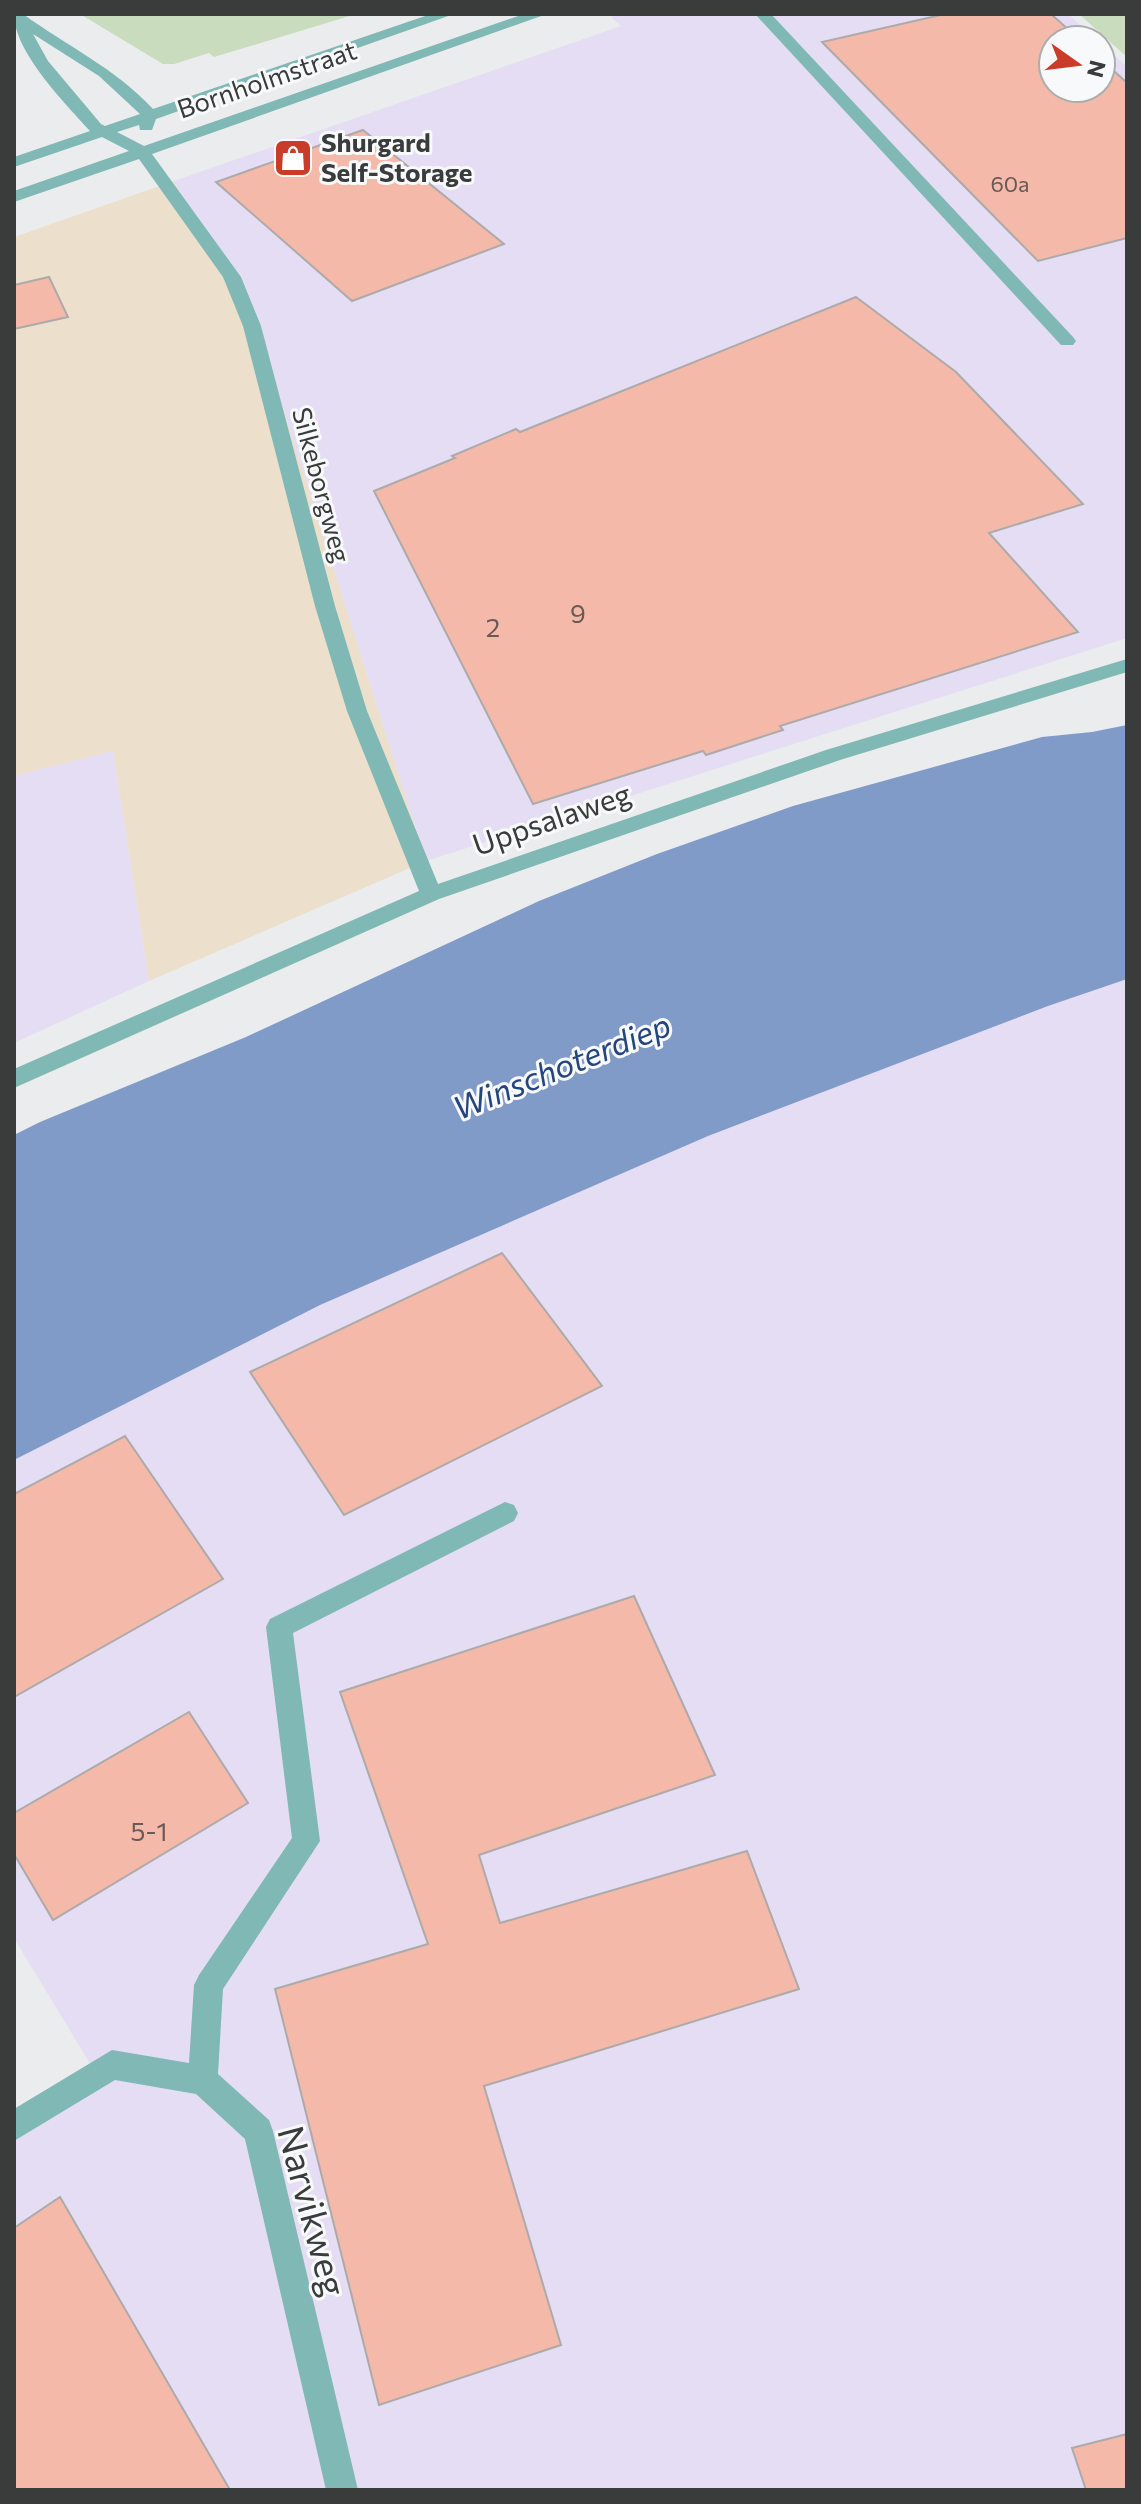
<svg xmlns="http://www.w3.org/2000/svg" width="1141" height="2504" font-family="Commissioner,sans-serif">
<rect width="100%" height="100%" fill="#eaeced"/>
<path fill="#ece0cc" d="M174 181 261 338 426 861 149 981 113 751 14 776V237Z"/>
<path fill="#e5ddf3" d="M620 14H1068L1097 40H1053V88H1101V43L1127 67V638L426 861 261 338 174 181 621 26 611 17Z
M113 751 149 981 14 1043V776Z
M1127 965V2490H14V2133L100 2080 14 1938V1454L164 1373 581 1182Z"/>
<path fill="#c9dcbd" d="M80 14H356L214 57 209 53 174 64H163Z
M1079 14H1127V57Z"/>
<path fill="#819bc8" d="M1127 725V979L1048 1006 708 1136 320 1305 14 1460V1135L40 1122 246 1037 539 901 657 854 793 806 1042 737 1092 732Z"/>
<path fill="#f4b9a9" stroke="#acaaaa" stroke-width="2" d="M945 14H1051L1080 40H1053V88H1101V59L1127 83V238L1038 261 822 42Z
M363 130 504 244 352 301 216 182Z
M49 277 68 317 14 329V285Z
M856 297 956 372 1083 504 989 533 1078 632 780 726 783 730 706 755 703 751 533 804 374 491 455 458 452 456 516 429 520 432Z
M502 1253 602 1386 344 1515 250 1372Z
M125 1436 223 1579 14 1697V1494Z
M634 1596 715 1775 479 1855 500 1923 747 1851 799 1989 484 2086 561 2345 379 2405 275 1989 428 1944 340 1692Z
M189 1712 248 1803 53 1920 14 1854V1813Z
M60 2197 230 2490H14V2228Z
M1127 2434V2490H1086L1072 2448Z"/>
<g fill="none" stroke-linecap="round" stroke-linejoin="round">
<path fill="#7fb8b4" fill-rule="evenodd" d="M14 14H23C67 46 115 68 153 109L431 14H454L156 119 152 130H140L139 125 117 132 144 146 524 14H547L152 154 241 277 261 326 335 606 367 711 438 884 826 750 1127 659V672L840 760 439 899 14 1088V1069L419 891 347 711 315 606 243 326 223 277 139 159 14 202V191L129 151 102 137 14 167V157L90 131C65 103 14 52 14 14ZM33 34 99 76 140 114 105 126 101 124 48 61Z
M755 14H771L1073 337 1076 341 1073 345H1061Z
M505 1502 514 1505 518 1513 514 1521 293 1633 320 1841 223 1989 218 2074 269 2120 273 2131 358 2490H326L245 2139 196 2094 115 2080 14 2141V2109L112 2050 189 2063 194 1985 199 1975 292 1838 266 1627 270 1619Z"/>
</g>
<defs>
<g id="shop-square" transform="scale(2)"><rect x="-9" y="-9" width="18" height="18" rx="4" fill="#c83c29" stroke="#f8f9fa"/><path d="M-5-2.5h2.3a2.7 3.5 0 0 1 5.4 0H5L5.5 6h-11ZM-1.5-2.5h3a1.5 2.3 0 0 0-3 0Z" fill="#fff"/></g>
</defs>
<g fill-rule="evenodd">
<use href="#shop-square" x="293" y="158"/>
</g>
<g text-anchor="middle" stroke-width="6" stroke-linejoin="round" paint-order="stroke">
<g font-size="22" fill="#685a56">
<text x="1010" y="192">60a</text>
</g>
<g font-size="26" fill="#3a3b3b" stroke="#f8f9fa">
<text transform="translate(267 80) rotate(-19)" y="9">Bornholmstraat</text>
<text transform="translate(321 485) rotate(75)" y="9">Silkeborgweg</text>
</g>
<g font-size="26" font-weight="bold" fill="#3a3b3b" stroke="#f8f9fa" text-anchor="start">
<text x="321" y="152">Shurgard<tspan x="321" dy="30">Self-Storage</tspan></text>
</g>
<g font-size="26" fill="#685a56">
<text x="578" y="623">9</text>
<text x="493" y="637">2</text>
<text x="149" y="1841">5-1</text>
</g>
<g font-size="30" fill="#3a3b3b" stroke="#f8f9fa">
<text transform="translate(552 820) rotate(-19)" y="10">Uppsalaweg</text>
</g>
<g font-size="32" font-style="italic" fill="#25457e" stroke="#f8f9fa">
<text transform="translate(562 1067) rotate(-22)" y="11">Winschoterdiep</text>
</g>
<g font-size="36" fill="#3a3b3b" stroke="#f8f9fa">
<text transform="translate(312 2211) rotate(75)" y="13">Narvikweg</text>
</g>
</g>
<rect width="1141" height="2504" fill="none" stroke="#3a3b3b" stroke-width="32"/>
<g transform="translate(1077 64) rotate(104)"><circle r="38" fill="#f8f9fa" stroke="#acadae" stroke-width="2"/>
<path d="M0-6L14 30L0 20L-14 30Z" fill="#c83c29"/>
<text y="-12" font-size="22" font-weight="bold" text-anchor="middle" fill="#3a3b3b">N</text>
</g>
</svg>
